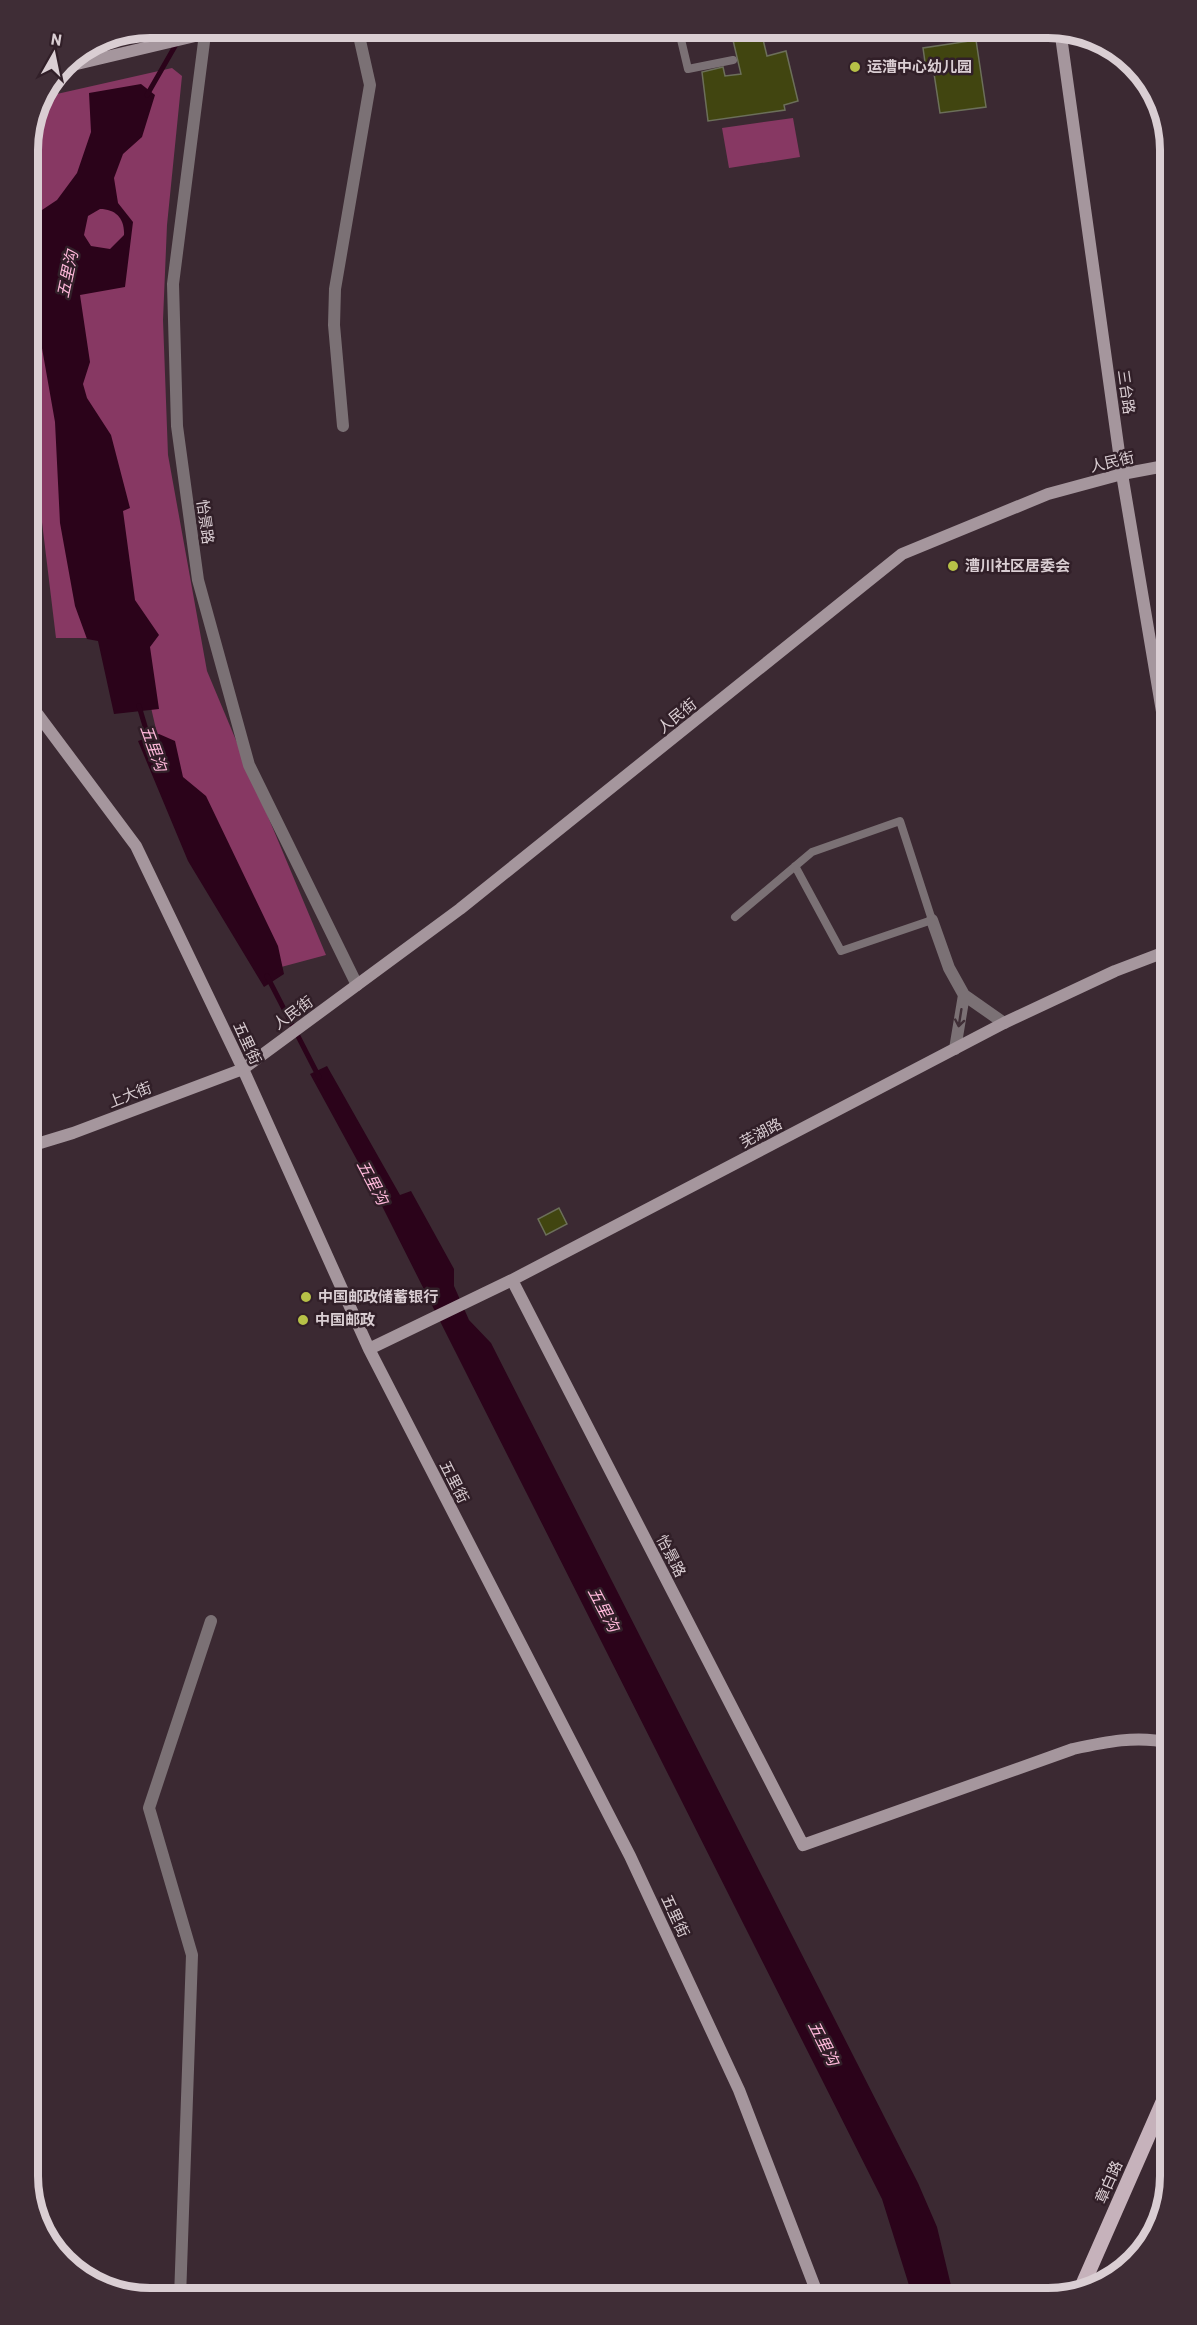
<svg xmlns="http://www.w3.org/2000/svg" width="1197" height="2325" font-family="Barlow,'Noto Sans SC',sans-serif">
<rect width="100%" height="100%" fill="#3b2932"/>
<path fill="#873863" d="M172 68 182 76 167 225 163 320 168 455 207 671 326 955 270 970 161 751 135 638H56L34 456 27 457V142L39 98Z
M793 118 800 157 729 168 722 128Z"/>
<path fill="#2b031a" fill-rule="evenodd" d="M141 84 155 95 142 137 123 154 114 178 118 203 133 222 125 287 80 295 90 362 83 384 87 398 111 435 130 508 123 511 135 600 159 635 150 647 159 709 114 714 98 641 87 639 75 606 60 523 55 422 27 263V220L57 200 77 173 91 132 89 93ZM100 209C116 209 125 219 124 235L110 249 91 246 84 235 88 216Z
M159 734 175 741 183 777 206 796 278 946 284 974 264 987 188 861 138 741Z
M327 1066 400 1195 411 1191 454 1269V1286L469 1320 491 1343 918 2183 937 2227 954 2298H913L882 2199 381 1204 310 1074Z"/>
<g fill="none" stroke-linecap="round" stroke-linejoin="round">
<path stroke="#2b031a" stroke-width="5" d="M147 95 186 27
M139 706 150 743
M267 976 319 1077"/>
</g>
<path fill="#414510" stroke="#6c6f5a" stroke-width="1.5" d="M709 27H760L767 56 786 51 798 101 784 105 785 110 708 121 702 72 723 67 725 76 741 74 732 36 712 41Z
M920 27H962L920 33Z
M976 40 986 107 940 113 933 67 926 69 923 48Z
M559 1208 567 1224 546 1235 538 1219Z"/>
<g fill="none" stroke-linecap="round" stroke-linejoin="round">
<path stroke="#7b7175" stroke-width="8" d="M678 27 688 69 733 60
M735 917 812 852 900 821 932 920 841 951 795 866"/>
<path stroke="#7b7175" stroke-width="12" d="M205 34 173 284 177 426 198 580 249 765 357 985
M343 426 334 325 335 289 370 85 357 27
M932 920 949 968 964 995
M955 1049 964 995 1004 1023
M180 2298 192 1955 149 1808 211 1621"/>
<path stroke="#a5969d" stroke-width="12" d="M1060 29 1122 474 1170 759
M60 68 233 27
M27 700 136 846 243 1069 369 1349 630 1856 739 2090 819 2298
M27 1147 73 1133 243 1069 460 909 902 554 1048 494 1122 474 1170 465
M512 1280 803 1845 1073 1749C1105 1742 1137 1735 1170 1743
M369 1349 512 1280 1004 1023 1115 971 1170 950"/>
<path stroke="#c6b2bb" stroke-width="15" d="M1080 2291 1170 2086"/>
</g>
<defs><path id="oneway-shaft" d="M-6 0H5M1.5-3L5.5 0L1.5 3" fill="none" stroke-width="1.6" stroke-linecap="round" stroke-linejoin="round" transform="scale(1.5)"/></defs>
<use stroke="#402f37" href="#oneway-shaft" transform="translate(960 1018) rotate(99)"/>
<g fill="#b7c147" stroke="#311f28" stroke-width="2">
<circle cx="855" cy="67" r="6"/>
<circle cx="953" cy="566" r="6"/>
<circle cx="306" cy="1297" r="6"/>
<circle cx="303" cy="1320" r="6"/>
</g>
<g text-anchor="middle" stroke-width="5" stroke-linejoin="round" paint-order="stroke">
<g font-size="15" font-weight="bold" fill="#daced3" stroke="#311f28" text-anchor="start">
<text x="867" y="72">运漕中心幼儿园</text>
<text x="965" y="571">漕川社区居委会</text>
<text x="318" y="1302">中国邮政储蓄银行</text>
<text x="315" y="1325">中国邮政</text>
</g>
<g font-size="15" fill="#daced3" stroke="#311f28">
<text transform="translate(1126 392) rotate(82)" y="5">三台路</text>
<text transform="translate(1112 462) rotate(-13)" y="5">人民街</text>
<text transform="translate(205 522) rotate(82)" y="5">怡景路</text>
<text transform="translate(677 716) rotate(-39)" y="5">人民街</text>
<text transform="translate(293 1013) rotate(-36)" y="5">人民街</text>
<text transform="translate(247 1043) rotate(65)" y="5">五里街</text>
<text transform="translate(130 1095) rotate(-21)" y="5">上大街</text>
<text transform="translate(761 1133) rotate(-28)" y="5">芜湖路</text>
<text transform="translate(454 1482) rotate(63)" y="5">五里街</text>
<text transform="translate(671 1556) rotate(63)" y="5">怡景路</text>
<text transform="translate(675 1916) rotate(65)" y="5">五里街</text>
<text transform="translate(1109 2182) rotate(-66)" y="5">章白路</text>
</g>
<g font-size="16" font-style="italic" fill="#fdb7d9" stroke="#311f28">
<text transform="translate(67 274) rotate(-78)" y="6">五里沟</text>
<text transform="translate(154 748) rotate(70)" y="6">五里沟</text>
<text transform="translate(373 1182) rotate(62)" y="6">五里沟</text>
<text transform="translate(604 1609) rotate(62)" y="6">五里沟</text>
<text transform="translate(824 2043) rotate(63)" y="6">五里沟</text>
</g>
</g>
<path d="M0 0H1197V2325H0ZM150 38H1048A112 112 0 0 1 1160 150V2176A112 112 0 0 1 1048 2288H150A112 112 0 0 1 38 2176V150A112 112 0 0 1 150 38Z" fill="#3f2d36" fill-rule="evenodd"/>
<path fill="none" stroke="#daced3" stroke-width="8" d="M150 38H1048A112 112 0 0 1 1160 150V2176A112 112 0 0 1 1048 2288H150A112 112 0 0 1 38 2176V150A112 112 0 0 1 150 38Z"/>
<g transform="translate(54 54) rotate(9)" stroke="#311f28" stroke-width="4.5" paint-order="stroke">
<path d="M0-4.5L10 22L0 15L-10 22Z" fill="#daced3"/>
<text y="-9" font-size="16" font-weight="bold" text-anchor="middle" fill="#daced3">N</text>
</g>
</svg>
